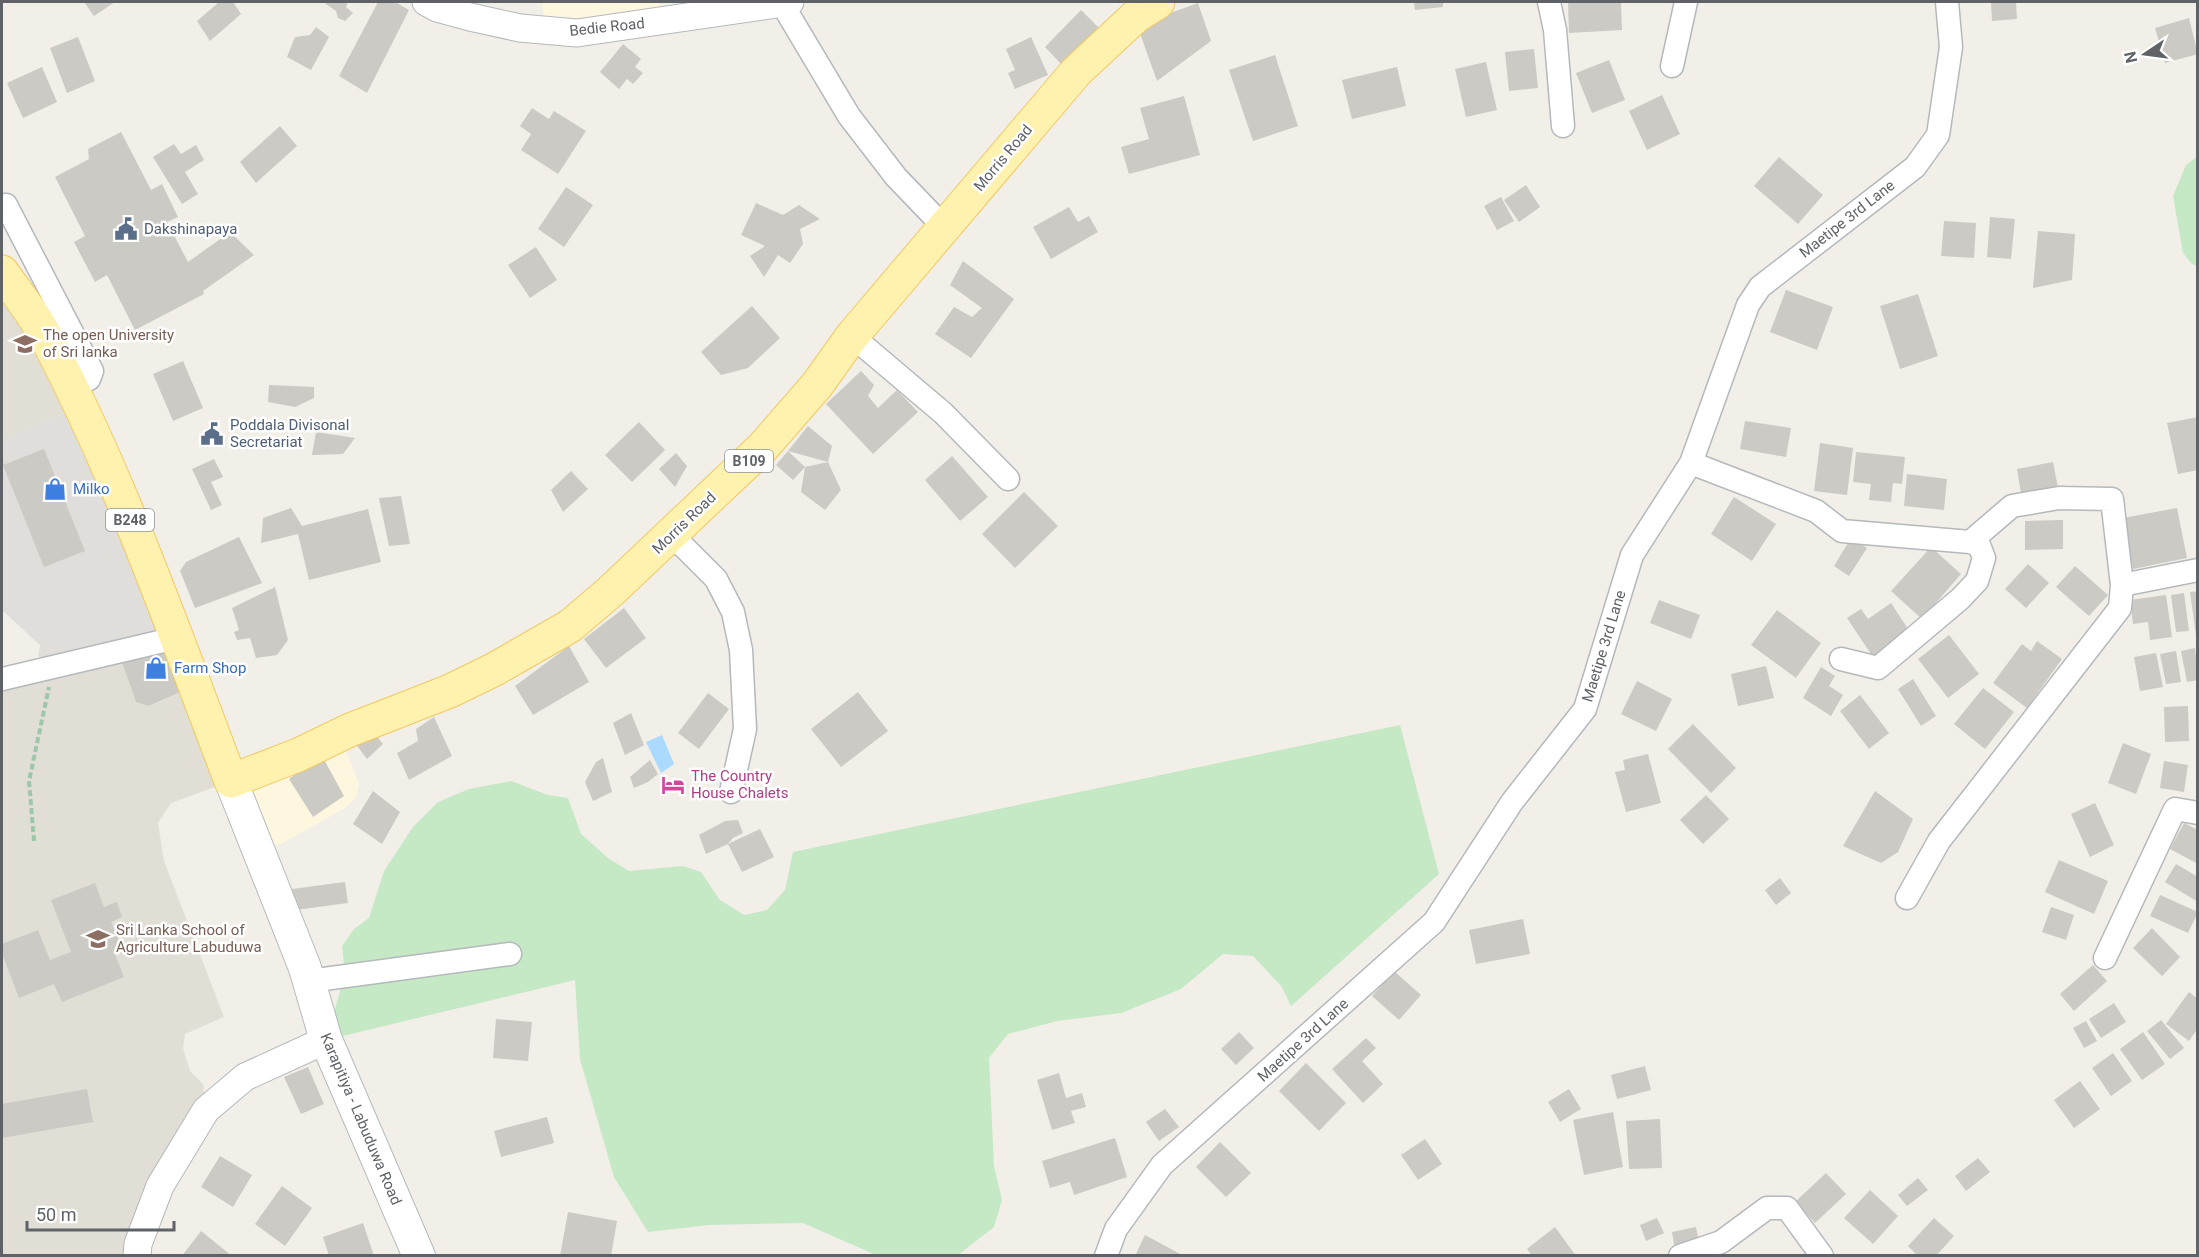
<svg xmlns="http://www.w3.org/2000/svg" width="2199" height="1257" font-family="Roboto,sans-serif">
<rect width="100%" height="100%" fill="#f1efe8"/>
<path fill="#fef7e0" d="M542 2H660L654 22 546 31Z
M339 744 347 753 359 784 356 798 345 808 259 856 231 781Z"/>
<path fill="#e0deda" d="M81 406 176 638 54 666 38 656 40 645 2 610V440Z"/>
<path fill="#e1ded6" d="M2 272 81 406 2 440Z
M118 651 136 702 150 706 194 686 231 781 171 803 158 823 164 861 224 1017 185 1034 183 1048 190 1071 203 1084 206 1110 137 1255H2V679Z"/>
<path fill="#c5e8c5" d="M2197 157V266L2192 264 2183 253 2173 196 2186 165Z
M1400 725 1439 874 1291 1006 1282 987 1253 956 1223 954 1181 989 1121 1013 1057 1021 1008 1034 989 1058 994 1166 1002 1200 994 1227 958 1255H876L803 1223 709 1225 648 1232 614 1177 580 1059 575 980 326 1040 345 974 342 946 354 929 369 918 384 871 413 827 438 802 469 789 511 781 548 795 568 798 581 834 608 858 629 871 683 866 701 872 720 900 744 915 767 910 785 890 793 852Z"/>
<path fill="#aadaff" d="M662 735 674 764 661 773 646 742Z"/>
<path fill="#cccac5" d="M84 2H115L94 16Z
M219 2H233L241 14 210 41 197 21Z
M323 2H348L346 7 353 13 345 21 338 18 336 11Z
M378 2H395L409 10 367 93 339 76Z
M1414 2H1443V7L1415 10Z
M1568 2H1621L1622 30 1569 33Z
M1991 2H2016L2017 19 1992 21Z
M1198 3 1211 41 1157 81 1137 25Z
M1081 10 1099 28 1061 64 1045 47Z
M2189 18 2198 54 2165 63 2155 28Z
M316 27 329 37 311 70 287 57 295 37 310 35Z
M78 37 95 81 67 93 50 48Z
M1031 37 1048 75 1015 89 1008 73 1015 70 1006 49Z
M623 44 641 59 635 67 643 73 633 84 627 79 619 89 600 72Z
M1534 49 1538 88 1509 91 1505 52Z
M1275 55 1298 126 1253 141 1229 70Z
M1609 60 1625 100 1592 113 1576 73Z
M1486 62 1497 110 1466 117 1455 69Z
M42 67 57 102 23 118 7 83Z
M1397 67 1406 106 1352 119 1342 80Z
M1662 95 1680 134 1647 150 1629 111Z
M1184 96 1200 155 1129 174 1121 147 1149 139 1140 108Z
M532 108 549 119 554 111 586 131 558 174 521 150 531 134 520 126Z
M280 126 297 146 256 183 240 162Z
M121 132 151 190 162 184 178 217 167 222 188 262 230 232 254 255 203 291 204 294 135 330 107 275 95 282 74 242 85 236 55 177 89 159 88 149Z
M174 144 181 154 196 145 204 160 185 172 198 194 182 204 153 157Z
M1779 157 1823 195 1798 224 1754 186Z
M1526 185 1540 207 1519 222 1504 200Z
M566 187 593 205 564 247 538 229Z
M1501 197 1514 221 1497 230 1484 206Z
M756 203 783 215 799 205 820 219 800 229 803 244 790 263 778 255 764 277 750 256 765 246 741 235Z
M1069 207 1078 222 1089 216 1098 232 1051 259 1033 227Z
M1990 217 2015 219 2011 259 1987 257Z
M1944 221 1976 223 1974 258 1941 256Z
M2038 231 2075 234 2072 280 2033 288Z
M536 247 557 280 530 298 508 265Z
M963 261 1014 299 971 358 935 334 954 307 972 317 982 308 950 285Z
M1786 290 1833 307 1817 350 1770 332Z
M1918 294 1938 356 1900 369 1880 306Z
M752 306 780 338 748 368 721 375 701 352Z
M183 361 203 408 173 421 153 374Z
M861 371 874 385 868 396 878 408 897 390 918 412 873 454 826 404Z
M269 385 314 387V398L295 407 268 402Z
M2198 417V470L2178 474 2167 423Z
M1745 421 1791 428 1786 457 1740 449Z
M639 422 665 450 632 482 605 455Z
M808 426 832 446 828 462 788 451Z
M316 432 355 438 343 454 312 455Z
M1820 443 1853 448 1847 495 1814 491Z
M44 449 85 551 44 567 3 465Z
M788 451 805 467 793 480 776 465Z
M1856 452 1905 457 1902 484 1893 483 1891 502 1869 500 1871 484 1853 482Z
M676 453 687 466 675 487 659 469Z
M952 456 988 497 960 521 925 480Z
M214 459 223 477 211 482 222 505 211 510 192 469Z
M828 462 841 490 825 510 801 492 805 467Z
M2053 462 2059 493 2022 500 2017 469Z
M571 471 588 489 563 512 551 490Z
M1907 474 1947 479 1944 510 1904 506Z
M1024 492 1058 526 1015 568 982 534Z
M401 496 410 544 389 546 379 498Z
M1734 497 1776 524 1752 561 1711 534Z
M291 508 302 526 368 509 381 562 309 580 298 534 261 543 263 518Z
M2177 508 2187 558 2133 569 2123 518Z
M2063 520V549L2025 550V521Z
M239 537 262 583 195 608 180 571 186 562Z
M1851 538 1867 548 1849 576 1834 566Z
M1931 547 1961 574 1922 619 1891 591Z
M2028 564 2049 583 2026 608 2005 589Z
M2075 566 2108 595 2089 616 2056 587Z
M275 587 288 640 277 655 256 658 250 638 237 640 234 632 239 630 232 608Z
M2198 591V636H2196L2190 592Z
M2184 593 2189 631 2176 632 2171 595Z
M2166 595 2172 637 2150 640 2148 622 2133 624 2130 600Z
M1659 600 1700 615 1691 639 1650 623Z
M1891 603 1910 632 1873 657 1847 618 1861 609 1868 619Z
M624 608 646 638 606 668 584 639Z
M1777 610 1821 643 1796 678 1751 645Z
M1949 635 1979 674 1948 698 1918 659Z
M176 638 194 686 149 706 136 702 118 651Z
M2037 641 2062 659 2027 708 1993 683 2022 644 2031 651Z
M569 646 589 682 533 715 515 686Z
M2195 648 2198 680 2187 682 2181 651Z
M2176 651 2181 682 2166 684 2160 654Z
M2156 653 2163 687 2140 691 2134 657Z
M1766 666 1774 698 1738 706 1731 674Z
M1821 667 1835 676 1829 686 1843 695 1831 716 1803 698Z
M1913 679 1936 716 1921 726 1898 689Z
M1637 681 1672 699 1656 731 1621 714Z
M1983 688 2014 712 1985 749 1954 724Z
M858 692 888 731 841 767 811 729Z
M708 693 729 709 699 749 678 733Z
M1860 695 1889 733 1869 749 1840 711Z
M2188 706 2189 741 2165 742 2164 707Z
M631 713 644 745 625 755 613 723Z
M434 717 452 756 409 780 397 753 418 741 416 729Z
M1693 724 1736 768 1711 793 1668 749Z
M372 730 383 744 367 759 355 743Z
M2123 743 2151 754 2136 794 2108 783Z
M321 754 344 796 313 817 289 779Z
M1648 754 1661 803 1626 812 1615 772 1625 770 1623 760Z
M603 758 612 792 593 801 585 782 596 762Z
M650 760 658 774 648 782 634 788 630 777Z
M2164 761 2188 765 2184 792 2160 788Z
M373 791 400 812 382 844 353 824Z
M1875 791 1913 819 1898 852 1881 863 1843 846Z
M1706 795 1729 819 1703 844 1680 820Z
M2095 803 2114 845 2090 857 2071 814Z
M738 820 743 833 733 838 728 844 706 854 699 835 725 821Z
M2184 823 2198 830V864L2170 849Z
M760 829 774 857 742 872 728 844Z
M2059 860 2108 881 2094 914 2045 892Z
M2176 864 2198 877V902L2165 882Z
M1780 878 1791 893 1776 905 1765 890Z
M345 882 348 903 295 910 292 889Z
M95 883 104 907 117 902 122 917 111 922 122 948 114 951 124 977 62 1002 54 984 19 998 2 953V944L38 930 50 960 71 952 51 900Z
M2160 895 2198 912 2188 933 2150 916Z
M2051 907 2074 915 2066 940 2042 932Z
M1523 919 1530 954 1476 964 1469 930Z
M2152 928 2180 957 2162 976 2133 948Z
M2093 965 2107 981 2074 1011 2060 994Z
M1394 971 1421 995 1399 1020 1372 996Z
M2189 992 2198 999V1028L2189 1041 2166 1024Z
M2114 1003 2126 1022 2101 1038 2089 1019Z
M496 1019 532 1022 528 1061 493 1058Z
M2161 1020 2184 1048 2170 1059 2147 1031Z
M2086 1021 2097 1041 2084 1048 2073 1028Z
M1239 1032 1254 1048 1236 1065 1221 1049Z
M2143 1032 2165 1064 2142 1080 2120 1049Z
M1366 1038 1376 1048 1362 1061 1383 1084 1363 1103 1332 1069Z
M2113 1053 2132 1081 2111 1096 2092 1068Z
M1306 1063 1346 1103 1319 1131 1279 1091Z
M1645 1066 1651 1090 1617 1099 1611 1075Z
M308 1067 324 1104 301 1114 284 1077Z
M1059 1073 1066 1098 1082 1093 1086 1107 1071 1111 1075 1123 1052 1130 1037 1080Z
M2080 1081 2100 1109 2074 1128 2054 1100Z
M87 1089 93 1122 2 1138V1104Z
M1569 1089 1581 1109 1560 1122 1548 1102Z
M1165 1109 1179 1127 1159 1141 1146 1122Z
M1613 1112 1623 1167 1584 1175 1573 1120Z
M547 1117 554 1143 501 1157 494 1131Z
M1660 1119 1662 1168 1629 1169 1626 1121Z
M1115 1138 1127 1177 1074 1195 1070 1182 1050 1188 1042 1161Z
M1425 1139 1442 1164 1418 1180 1401 1155Z
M1220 1142 1251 1173 1226 1197 1196 1167Z
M220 1156 252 1175 233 1207 201 1187Z
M1978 1158 1990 1172 1966 1191 1955 1176Z
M1826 1173 1846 1194 1815 1223 1795 1202Z
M1918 1178 1928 1190 1907 1206 1898 1195Z
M282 1186 312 1208 285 1246 255 1224Z
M1870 1190 1898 1216 1873 1244 1844 1218Z
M568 1212 617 1221 611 1256H560Z
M1657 1218 1664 1233 1646 1241 1640 1225Z
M1934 1218 1954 1236 1936 1256H1918L1908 1246Z
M363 1223 374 1256H329L323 1237Z
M1555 1227 1576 1256H1532L1527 1249Z
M1696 1227 1700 1246 1675 1250 1672 1232Z
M201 1231 232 1256H182Z
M1145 1235 1184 1256H1135Z"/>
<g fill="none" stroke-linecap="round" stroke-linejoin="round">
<g stroke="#b5b8bc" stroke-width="25">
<path id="minor" d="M781 2 849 116 896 177 944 227
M1549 2 1555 30 1563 126
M1672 66 1686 2
M6 205 92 371 89 379 71 387
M852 336 943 413 1008 479
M1691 463 1816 511 1842 531 1970 542 1979 545 1984 558 1977 581 1960 599 1878 668 1841 659
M670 538 683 546 716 579 733 612 741 650 745 729 731 792
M1970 542 2012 506 2059 498 2112 499 2122 585
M2 679 176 638
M1907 898 1939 841 2120 608 2122 585 2198 570
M2105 958 2175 809 2198 813
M309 981 510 954
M1106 1256 1116 1229 1162 1165 1434 922 1512 802 1585 709 1632 555 1691 463 1748 305 1760 287 1915 167 1938 135 1951 47 1947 2
M1680 1256 1721 1242 1767 1208H1787L1822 1256"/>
</g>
<g stroke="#b5b8bc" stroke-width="29">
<path id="tertiary" d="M426 2 437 8 470 17 520 28 577 33 790 2
M137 1256 138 1244 160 1186 206 1110 245 1077 326 1040"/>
</g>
<g stroke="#b6babf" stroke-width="34">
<path id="secondary" d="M231 781 305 968 326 1040 419 1256"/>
</g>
<g stroke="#f2c960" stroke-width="35">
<path id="primary" d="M2 272C15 291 32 311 43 332 120 475 173 630 231 781L298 755 350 730 450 691 495 669 570 626 611 591 763 447 817 385 852 336 1076 72 1136 16 1158 2"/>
</g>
<path stroke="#9cc7a9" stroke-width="4" stroke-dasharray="6 3" stroke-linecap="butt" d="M34 841 29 781 49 687"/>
<use href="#minor" stroke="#fff" stroke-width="22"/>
<use href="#tertiary" stroke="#fff" stroke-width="27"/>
<use href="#secondary" stroke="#fff" stroke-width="32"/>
<use href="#primary" stroke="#fff2af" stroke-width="33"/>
</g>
<defs>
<g id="civic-bare" transform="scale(1.8)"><path d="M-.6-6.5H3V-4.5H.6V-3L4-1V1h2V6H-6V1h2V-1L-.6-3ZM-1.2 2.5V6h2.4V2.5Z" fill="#5c6f8a" stroke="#fff" stroke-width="2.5" paint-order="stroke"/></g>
<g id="university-bare" transform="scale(1.8)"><path d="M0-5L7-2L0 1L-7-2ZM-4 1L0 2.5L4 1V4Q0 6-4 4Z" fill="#8d6e63" stroke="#fff" stroke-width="2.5" paint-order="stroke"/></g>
<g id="shop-bare" transform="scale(1.8)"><path d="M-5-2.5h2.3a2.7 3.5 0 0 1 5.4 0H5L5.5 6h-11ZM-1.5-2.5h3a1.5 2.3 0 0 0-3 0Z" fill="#3f7fe0" stroke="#fff" stroke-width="2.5" paint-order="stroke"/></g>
<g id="hotel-bare" transform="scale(1.8)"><path d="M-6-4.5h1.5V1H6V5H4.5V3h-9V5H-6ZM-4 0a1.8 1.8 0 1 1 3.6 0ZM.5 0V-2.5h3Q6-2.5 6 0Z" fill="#d1479c" stroke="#fff" stroke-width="2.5" paint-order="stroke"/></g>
<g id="school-bare" transform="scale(1.8)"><path d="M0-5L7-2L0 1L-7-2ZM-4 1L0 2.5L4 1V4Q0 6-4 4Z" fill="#8d6e63" stroke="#fff" stroke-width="2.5" paint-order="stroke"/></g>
</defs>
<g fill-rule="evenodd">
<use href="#civic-bare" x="126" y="229"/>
<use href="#university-bare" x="25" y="344"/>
<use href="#civic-bare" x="212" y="434"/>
<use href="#shop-bare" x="55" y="489"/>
<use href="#shop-bare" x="156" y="668"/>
<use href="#hotel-bare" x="673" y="785"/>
<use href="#school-bare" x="98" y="939"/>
</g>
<g text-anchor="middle" stroke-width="5" stroke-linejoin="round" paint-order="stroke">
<g fill="#fff" stroke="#8f9295" stroke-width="1.5">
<rect x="725" y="450" width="48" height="22" rx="4.5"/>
<rect x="106" y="509" width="48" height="22" rx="4.5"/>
</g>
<g font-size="14" font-weight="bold" fill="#5f6368">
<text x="749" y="466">B109</text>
<text x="130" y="525">B248</text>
</g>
<g font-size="15" fill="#5f6368" stroke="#fff">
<text transform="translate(607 27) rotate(-6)" y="5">Bedie Road</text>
<text transform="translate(1003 158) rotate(-50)" y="5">Morris Road</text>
<text transform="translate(1847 219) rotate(-38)" y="5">Maetipe 3rd Lane</text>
<text transform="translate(684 523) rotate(-44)" y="5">Morris Road</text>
<text transform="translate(1604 646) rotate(-73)" y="5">Maetipe 3rd Lane</text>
<text transform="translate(1303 1040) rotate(-42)" y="5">Maetipe 3rd Lane</text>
<text transform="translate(361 1119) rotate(67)" y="5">Karapitiya - Labuduwa Road</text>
</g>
<g font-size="15" fill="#4e5e75" stroke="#fff" text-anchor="start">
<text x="144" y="234">Dakshinapaya</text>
<text x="230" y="430">Poddala Divisonal<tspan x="230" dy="17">Secretariat</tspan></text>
</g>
<g font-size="15" fill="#785e54" stroke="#fff" text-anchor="start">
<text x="43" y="340">The open University<tspan x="43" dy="17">of Sri lanka</tspan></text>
<text x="116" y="935">Sri Lanka School of<tspan x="116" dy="17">Agriculture Labuduwa</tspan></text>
</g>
<g font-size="15" fill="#366cbe" stroke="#fff" text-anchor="start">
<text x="73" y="494">Milko</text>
<text x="174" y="673">Farm Shop</text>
</g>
<g font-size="15" fill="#b23c85" stroke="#fff" text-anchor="start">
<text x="691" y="781">The Country<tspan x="691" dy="17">House Chalets</tspan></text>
</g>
</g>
<rect width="2199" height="1257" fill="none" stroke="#5f6368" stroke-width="6"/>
<g transform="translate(2145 54) rotate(257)" stroke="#ffffff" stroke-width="4.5" paint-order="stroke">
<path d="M0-4.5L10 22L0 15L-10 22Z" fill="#5f6368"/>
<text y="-9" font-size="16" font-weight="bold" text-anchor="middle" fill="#5f6368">N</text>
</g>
<path d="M27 1221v9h147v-9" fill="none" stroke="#5f6368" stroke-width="3"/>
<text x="36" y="1221" font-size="18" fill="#5f6368" stroke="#ffffff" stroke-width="4.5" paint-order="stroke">50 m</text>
</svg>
